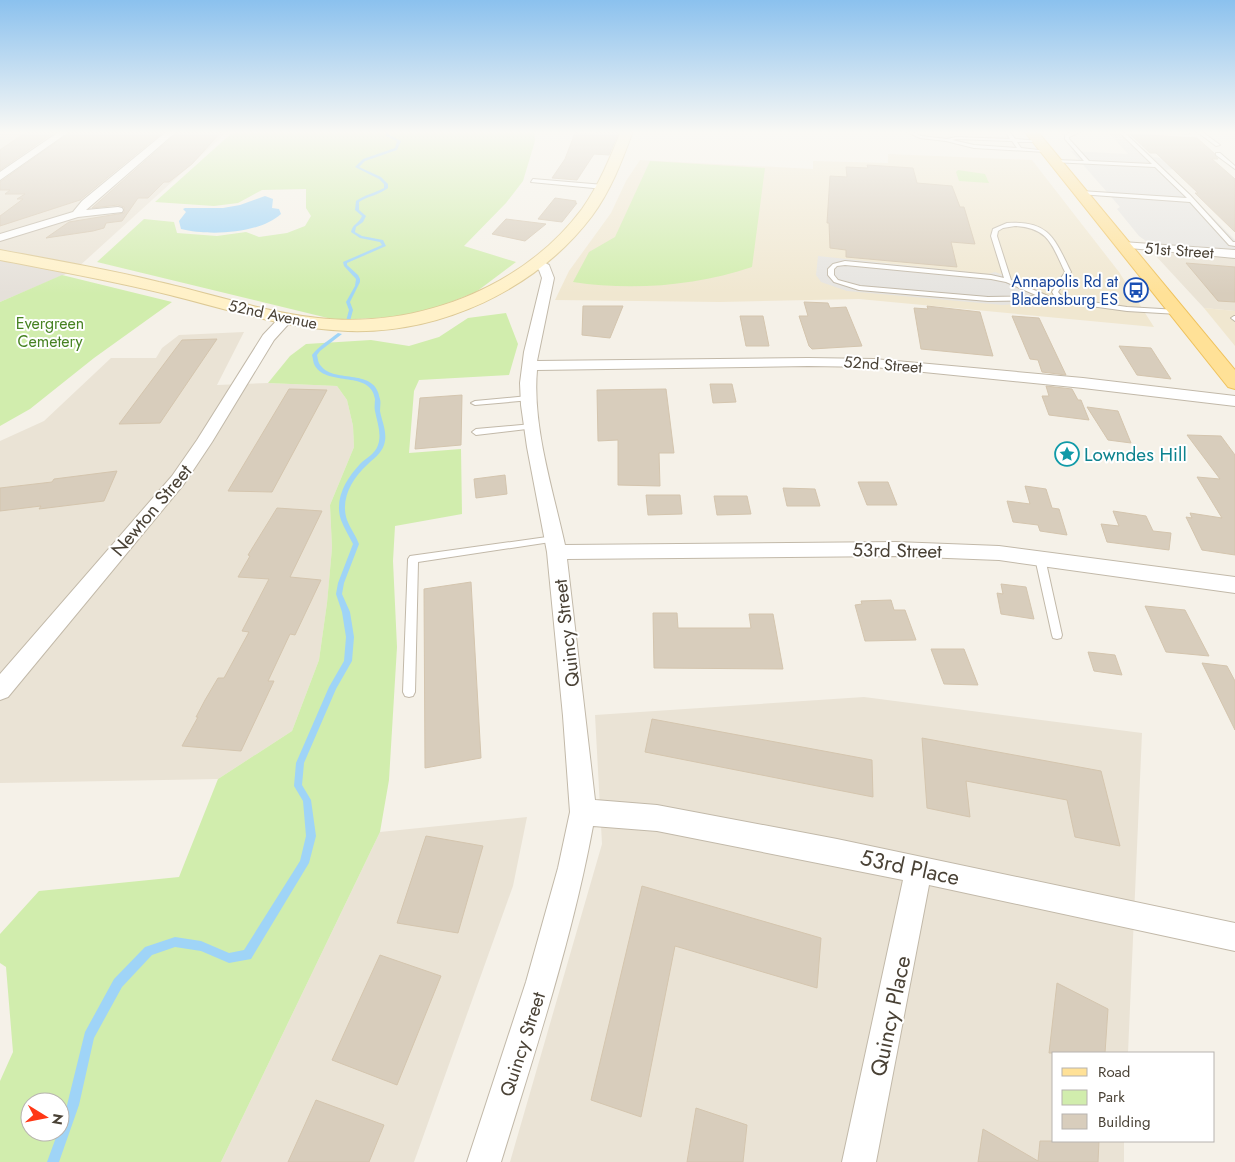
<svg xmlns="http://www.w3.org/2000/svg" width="1235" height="1162" font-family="Jost,sans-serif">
<rect width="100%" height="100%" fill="#f5f1e8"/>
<path fill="#eae3d5" d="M0 131H228L75 270 0 255Z
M1167 253 1235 258V311L1204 308 1155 255Z
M244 332 217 385 268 383 337 386 347 400 353 426 354 447 330 505 332 548 327 603 319 660 292 731 218 779 0 783V441L44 421 111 358H156L162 348 179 335Z
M864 697 1142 733 1128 1053H1054V1141H1124V1162H510L602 844 595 715Z
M527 817 513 886 414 1162H221L380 832Z"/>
<path fill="#e5e0d9" d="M0 255 75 270 0 302Z"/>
<path fill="#f0e7d0" d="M888 154 1032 160 1119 272 1154 327 859 299 720 302 555 300 569 271 611 213 626 181 640 160 813 169V161L888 163Z
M1204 308 1235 311V346Z"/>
<path fill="#d1edad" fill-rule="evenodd" d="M234 131H534L535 141 523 181 506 203 464 246 516 262 476 292 433 309 394 317 336 320 97 262 144 219 174 222 177 233 217 236 246 232 259 237 287 233 305 226 311 216 306 208V189L262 190 238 203 214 206 155 202Z
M650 161 765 168 752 267C696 286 631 291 573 282L589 252 615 237Z
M958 170 985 174 989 183 959 181 956 172Z
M62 275 172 302 94 358 30 409 0 426V302Z
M506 313 518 344 509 375 419 380 414 391 409 453 461 449 462 514 395 526 393 561 397 647 389 780 380 832 221 1162H0V1081L13 1052 6 967 0 963V934L39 891 179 877 218 779 292 731 319 660 327 603 332 548 330 505 354 447 353 426 347 400 337 386 268 383 290 356 306 344 371 340 409 346 439 337 468 318ZM30 1102H60V1132H30Z"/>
<path fill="#e6e4e0" d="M1110 134H1127L1153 157 1160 158 1174 169 1166 170 1235 240V249L1158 244 1146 241 1139 236 1117 209 1120 207 1071 151 1128 154Z
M818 256 988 274 995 272 1036 287 1040 302 1003 305 847 291 821 282 816 275Z"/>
<path fill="#9fd4f7" d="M265 196 273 199 272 208 279 209 281 214C259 234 209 236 181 229L179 221 186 212 183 209 185 208H223L240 205Z"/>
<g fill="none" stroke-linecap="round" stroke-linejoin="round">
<path fill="#9fd4f7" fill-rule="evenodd" d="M386 131H389V135L401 141 397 150 365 161 359 167 381 177 388 184V188C379 195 368 196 359 202V210L366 216 363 222 356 227 355 232 362 236 383 240 386 246 347 263V265L358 275 360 279V282L350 302 353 310 350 321 348 322 346 321 349 310 346 302 355 286 356 279 344 266 343 262 382 245 380 242 360 238 351 232C353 223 359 224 362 216L355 210 356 201C364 195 375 193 384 188V184L379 179 355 167 363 159 395 148 397 141 386 136Z
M338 333 342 334 320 351 317 355C318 359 318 363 321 366 335 384 376 367 380 399 381 403 380 407 380 411 382 422 388 433 384 445 381 454 373 459 367 465 352 479 340 499 347 520 350 528 356 536 359 544L344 583 342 594 350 612 354 637 352 661 336 689 304 763 302 785 311 800 316 836 309 863 251 959 229 963 201 951 175 947 152 955 122 987 94 1038 79 1105 59 1162H47L58 1132H60V1126L67 1105 85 1032 114 979 145 947 175 937 201 941 229 953 244 950 300 861 306 836 303 801 294 786 296 763 329 687 344 661 346 637 342 612 336 594 338 583 353 544C349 536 344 528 341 520 334 499 346 479 360 464 366 458 375 454 378 445 382 434 377 422 375 411 374 407 375 403 375 399 371 370 328 387 315 366 313 363 313 358 312 355 319 346 329 340 338 333Z"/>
</g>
<path fill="#d8cdbc" stroke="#d4c5ae" d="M28 131H56L0 170V150Z
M72 131 163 132 80 200 0 226V216L23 199H17L25 194H5L10 190H0V182Z
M595 131 619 132 609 155 594 154 577 180 552 178 565 159 575 133 593 134Z
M178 132H221L192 164 169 182H164L148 198H138L122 221 106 223 104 228 93 231 46 238 69 222 124 213V207L118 205 92 208Z
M1130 134 1197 138 1214 153 1218 159H1212L1235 179V232L1195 193H1198L1156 153H1150Z
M867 165 913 168 917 183 952 186 960 207H964L975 244 951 242 957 267 846 257V250L830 248 829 223H827L830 176 847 177 846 167 868 168Z
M555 198 576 201 575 203H577L562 222 538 219Z
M506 219 546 224 525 241 492 234Z
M1186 263 1235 267V302L1218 301Z
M804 302 828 303 830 308 846 307 862 346 812 349 809 346 799 316H808Z
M583 306H623L610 338 582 335Z
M927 306 980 312 993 356 921 349 914 308 928 309Z
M740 316H763L769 346H746Z
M1012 316 1039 318 1066 375 1042 372 1038 360 1030 359Z
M217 339 160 423 119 424 182 340Z
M1119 346 1151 348 1171 379 1137 375Z
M710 384H732L736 402 713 403Z
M1046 386 1072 389 1078 400H1081L1089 420 1049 415 1042 396H1049Z
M289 389 327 390 272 492 228 491Z
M666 389 674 453H659L660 486 618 485V440L598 441 597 390Z
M462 395 461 445 415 449 420 398Z
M1087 407 1118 411 1131 443 1108 440Z
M1187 435 1221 436 1235 455V555L1202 550 1186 517 1192 518 1190 513 1222 518 1197 477 1220 479Z
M117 471 104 501 39 509 41 506 0 511V488L52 482 54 479Z
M505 475 507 494 476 498 474 479Z
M858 482H888L897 505H867Z
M1025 486 1046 489 1052 508 1059 509 1067 535 1040 531 1038 525 1013 522 1007 501 1030 504Z
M783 488 815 489 820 506H787Z
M646 495H680L682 514 648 515Z
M714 496H747L751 514 717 515Z
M277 508 322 511 290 577 321 580 295 635 290 634 268 681H274L241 751 182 746 198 717H196L205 700 218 678H224L249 632 242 631 269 579 238 577 250 556 248 555Z
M1113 511 1146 516 1153 531 1171 533 1169 550 1107 542 1101 524 1119 526Z
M471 582 481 758 425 768 424 589Z
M1001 584 1026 587 1034 619 1001 614 997 593 1003 594Z
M891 600 894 610H905L916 640 865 641 855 605 862 604 861 601Z
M1145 606 1185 610 1209 656 1166 652Z
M653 613H677L678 628H751L749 614H773L783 669 654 668Z
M931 649H964L978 685 944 684Z
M1088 652 1115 655 1122 675 1094 671Z
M1202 663 1227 666 1235 681V730Z
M652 719 872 760 873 797 645 752Z
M922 738 1101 771 1120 846 1075 837 1067 800 966 781 970 817 927 808Z
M426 836 483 846 458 933 397 923Z
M642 886 821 938 817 988 675 946 641 1117 591 1100Z
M380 955 441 976 397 1085 332 1060Z
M1057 983 1108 1009 1105 1053H1049Z
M316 1100 384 1125 369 1162H288Z
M696 1108 747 1125 743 1162H687Z
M983 1129 1038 1161 1040 1141H1099L1098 1162H978Z"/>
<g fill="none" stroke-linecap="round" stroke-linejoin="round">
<g stroke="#c2b9a9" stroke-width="2">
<path id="lane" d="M905 131H911L921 136 947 139 956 137 1010 139 1005 131H1009L1015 139 1041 141 1039 142H1017L1021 148 1048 151 1046 152 974 148 946 141 920 138ZM956 139 1012 141 1017 148 974 145 952 140Z
M1075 131H1082L1069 137V139L1089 161 1152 164 1118 131H1123L1190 195 1233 242H1235V246L1229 245 1190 202 1079 194 1081 191 1187 198 1155 167 1052 162 1054 160 1084 161 1065 139V135Z
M1183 131H1188L1189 133 1185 134Z
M1196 131H1201L1220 145 1216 146Z
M1216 153H1220L1235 166V169L1216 155Z
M533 179 604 185 607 187 604 189 531 182Z
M1007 223C1050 220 1055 240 1071 272L1058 292 1063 298 1127 307 1178 310 1181 312 1178 314 1127 311 1047 300 988 301 859 290 834 282 828 275V269L833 264 845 261 991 275 1004 278 991 236 993 229ZM1015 226C1049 228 1052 245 1065 272L1052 292 1055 297 1048 296 1011 280 997 236 998 231 1003 228ZM845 265 991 279 1006 282 1038 296 988 297 860 286 838 280 834 275V269L837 266Z
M1234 316H1235V321L1231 318Z
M528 396H531V400L475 405 471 403 475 401Z
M532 424H535V428L476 435 472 432 476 429Z
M554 536 559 539 557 541 418 562 415 692 413 696 409 697 405 696 403 692 408 559 410 556Z
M1040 554 1045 558 1062 635 1061 638 1057 639 1053 638 1052 635 1035 558Z"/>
</g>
<g stroke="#c2b9a9" stroke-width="2">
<path id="street" d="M60 131H70L0 180V172Z
M167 131H177L86 210 118 207 122 208 123 210 122 212 78 217 0 241V234L73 212 82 201Z
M1123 242 1235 250V258L1119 247 1117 245Z
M536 258 549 265 554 278 537 361 808 358 874 359 1083 378 1235 396V406L1083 388 874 367 808 366 537 370C532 426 553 490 565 545L896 542 999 546 1235 577V593L999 560 896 556 567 559 595 800 657 805 837 839 1235 923V951L929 885 876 1162H842L903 880 657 831 593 826C572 940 535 1051 501 1162H467L526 982 558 868 570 812 563 716 547 552 527 447 521 405 520 383 524 352 542 278 539 270 530 262Z
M286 315 293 319 274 340 212 442 184 484 8 697 0 700V674L172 476 197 440 263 335 281 316Z"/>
</g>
<g stroke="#ddc995" stroke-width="2">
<path id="secondary" d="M621 131H633C622 161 611 190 592 216 536 290 440 334 348 331 287 329 229 310 170 295 114 281 57 271 0 260V250C53 260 107 269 159 282 212 294 264 312 318 318 415 329 522 289 582 209 599 185 610 158 621 131Z"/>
</g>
<g stroke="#efc25c" stroke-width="2">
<path id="primary" d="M1024 131H1037L1235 370V389L1228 387Z"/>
</g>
<use href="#lane" fill="#fff" fill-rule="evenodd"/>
<use href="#street" fill="#fff" fill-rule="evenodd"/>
<use href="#secondary" fill="#fff1c8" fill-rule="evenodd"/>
<use href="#primary" fill="#ffe197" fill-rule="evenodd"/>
</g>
<linearGradient id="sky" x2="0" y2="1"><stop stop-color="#8bc1ee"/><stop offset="0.45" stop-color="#faf9f5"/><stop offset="1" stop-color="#faf9f5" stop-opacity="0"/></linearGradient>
<rect width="1235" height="294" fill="url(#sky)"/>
<defs>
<g id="bus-ring" transform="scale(1.25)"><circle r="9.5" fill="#fff" stroke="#1a4fb4" stroke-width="1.5"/><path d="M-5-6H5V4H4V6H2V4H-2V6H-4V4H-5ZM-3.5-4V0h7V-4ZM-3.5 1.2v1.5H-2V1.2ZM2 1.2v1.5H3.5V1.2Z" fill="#1a4fb4"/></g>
<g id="sight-ring" transform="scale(1.25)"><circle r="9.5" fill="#fff" stroke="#0f9aa8" stroke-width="1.5"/><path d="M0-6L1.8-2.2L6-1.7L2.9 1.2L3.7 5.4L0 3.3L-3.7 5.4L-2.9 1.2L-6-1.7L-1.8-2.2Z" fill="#0f9aa8"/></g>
</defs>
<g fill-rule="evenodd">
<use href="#bus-ring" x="1136" y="290"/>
<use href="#sight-ring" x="1067" y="454"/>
</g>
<g text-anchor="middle" stroke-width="4" stroke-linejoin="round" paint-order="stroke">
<g font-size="16" fill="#4a4236" stroke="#fff">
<text transform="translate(1179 250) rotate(4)" y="6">51st Street</text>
<text transform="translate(273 314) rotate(12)" y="6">52nd Avenue</text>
<text transform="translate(883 364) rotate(4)" y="6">52nd Street</text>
</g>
<g font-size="16" fill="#164399" stroke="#fff" text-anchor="end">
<text x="1118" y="287">Annapolis Rd at<tspan x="1118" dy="18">Bladensburg ES</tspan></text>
</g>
<g font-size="16" fill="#478223" stroke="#fff">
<text x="50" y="329">Evergreen<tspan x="50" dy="18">Cemetery</tspan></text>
</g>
<g font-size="19" fill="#0d838f" stroke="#fff" text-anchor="start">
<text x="1084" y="461">Lowndes Hill</text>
</g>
<g font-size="19" fill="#4a4236" stroke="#fff">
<text transform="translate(151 510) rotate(-50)" y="7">Newton Street</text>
<text transform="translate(897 550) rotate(1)" y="7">53rd Street</text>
<text transform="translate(566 633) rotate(-97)" y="7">Quincy Street</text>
<text transform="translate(522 1044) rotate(-72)" y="7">Quincy Street</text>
</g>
<g font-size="22" fill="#4a4236" stroke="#fff">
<text transform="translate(910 867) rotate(12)" y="8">53rd Place</text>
<text transform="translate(890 1016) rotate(-78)" y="8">Quincy Place</text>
</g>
</g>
<rect x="1052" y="1052" width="162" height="90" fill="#ffffff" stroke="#b7b3af"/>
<rect x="1062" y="1068" width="25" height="8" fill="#ffe197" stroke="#b7b3af"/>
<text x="1098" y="1077" font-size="15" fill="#4a4236">Road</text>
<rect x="1062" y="1090" width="25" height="15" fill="#d1edad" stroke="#b7b3af"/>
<text x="1098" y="1102" font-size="15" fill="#4a4236">Park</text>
<rect x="1062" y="1114" width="25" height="15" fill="#d8cdbc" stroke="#b7b3af"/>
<text x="1098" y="1127" font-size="15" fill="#4a4236">Building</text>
<g transform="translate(45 1117) rotate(100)"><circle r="24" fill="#ffffff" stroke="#b7b3af"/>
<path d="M0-4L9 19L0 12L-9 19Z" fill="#ff3715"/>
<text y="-8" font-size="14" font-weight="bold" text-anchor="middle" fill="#4a4236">N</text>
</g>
</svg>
